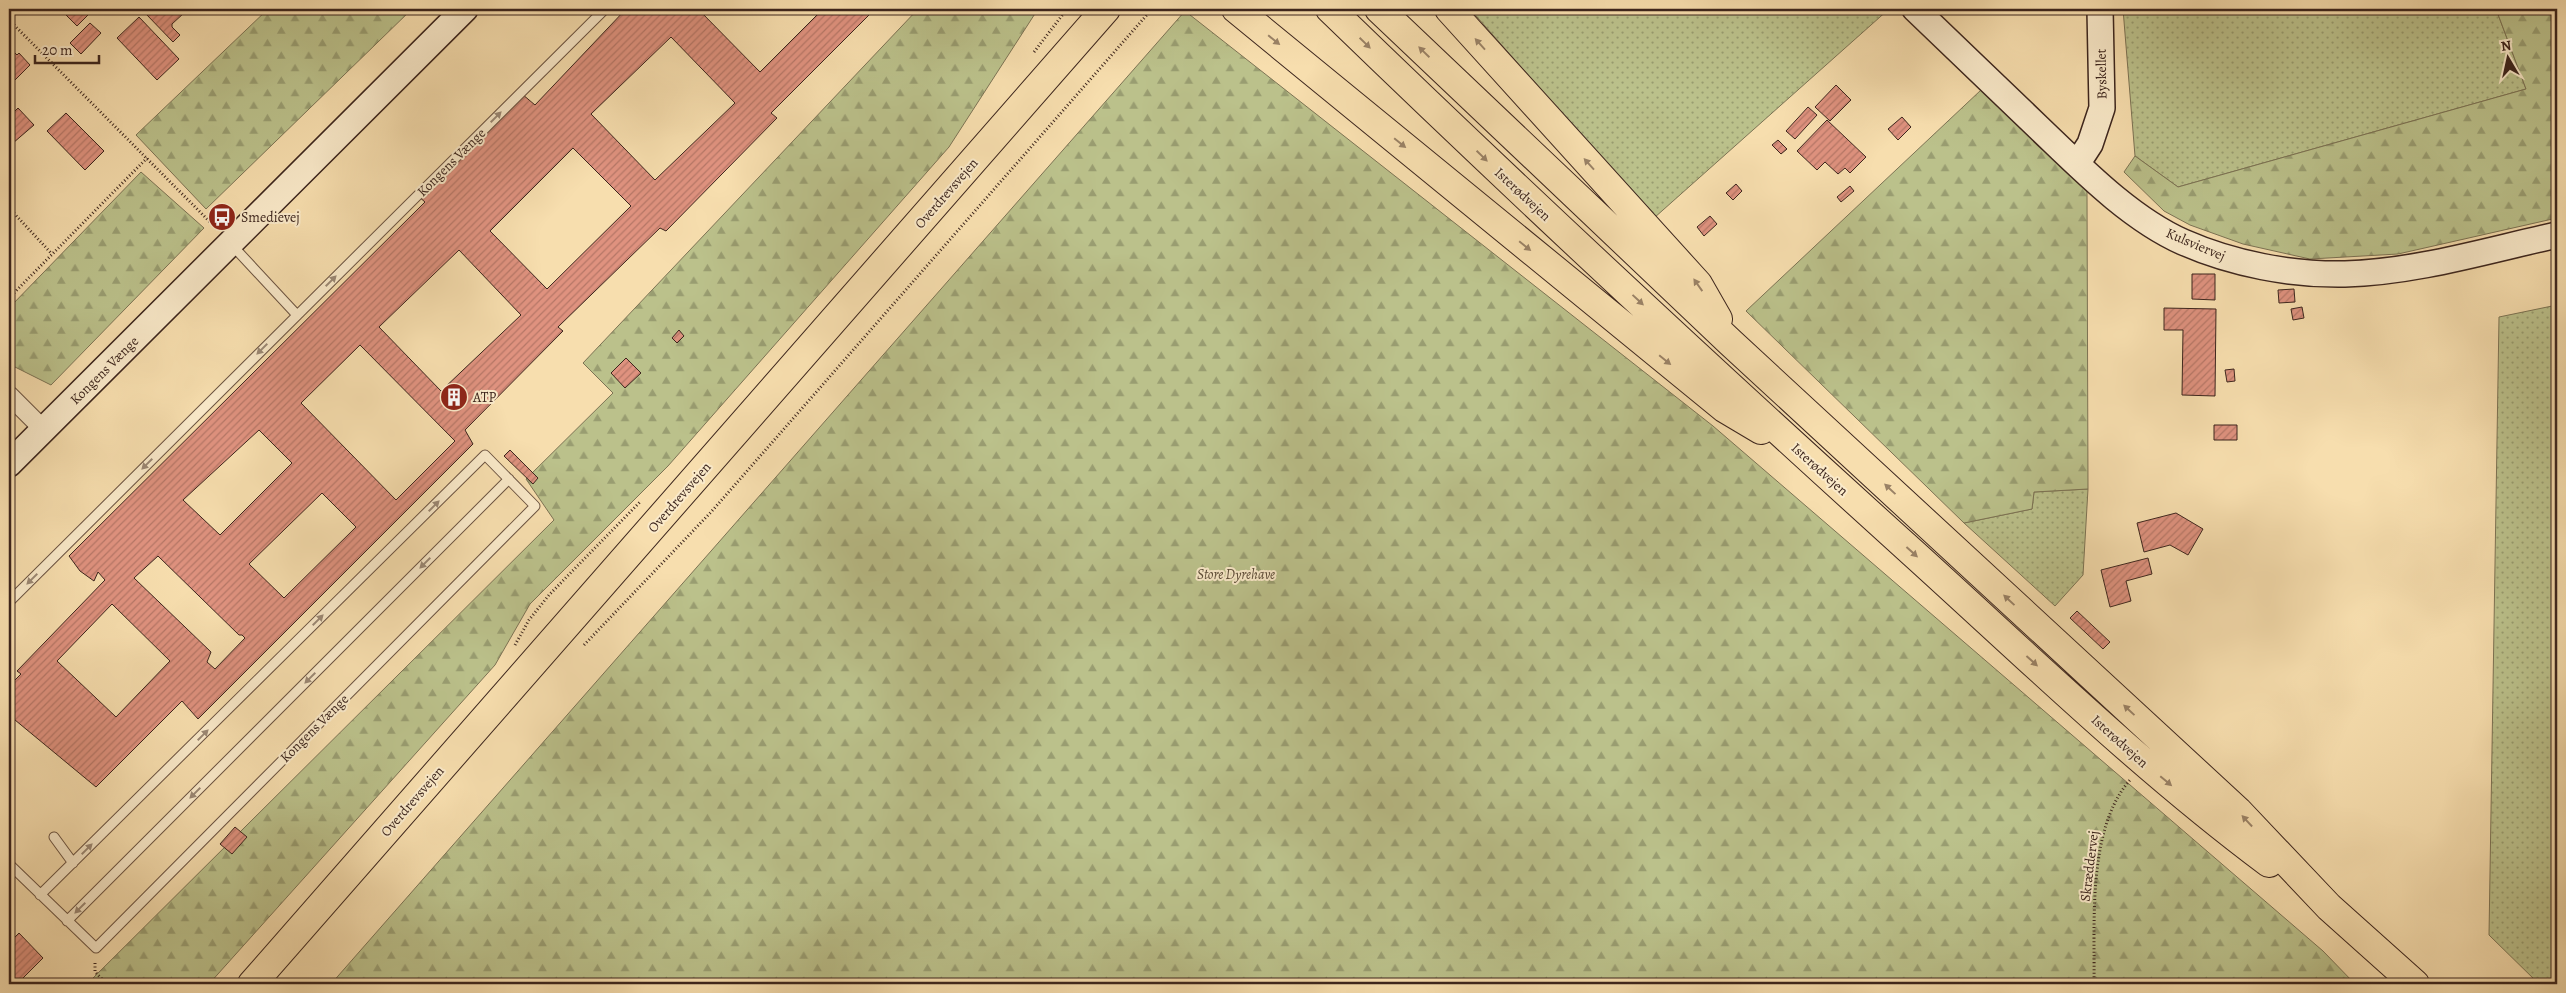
<svg xmlns="http://www.w3.org/2000/svg" width="2566" height="993" font-family="Alegreya,serif">
<defs>
<pattern id="grass-dots" width="8" height="8" patternUnits="userSpaceOnUse" patternTransform="scale(1.25)"><rect width="8" height="8" fill="#bbc18b"/><path d="M2 2h.1M6 6h.1" fill="none" stroke="#999d71" stroke-width="1.8" stroke-linecap="round"/></pattern>
<pattern id="forest-firs" width="22" height="20" patternUnits="userSpaceOnUse" patternTransform="scale(1.25)"><rect width="22" height="20" fill="#bbc18b"/><path d="M5 1l3.5 6h-7zM16 11l3.5 6h-7z" fill="#999d71"/></pattern>
<pattern id="building-hatch" width="6" height="6" patternUnits="userSpaceOnUse" patternTransform="scale(1.25)"><rect width="6" height="6" fill="#df927f"/><path d="M-1 1l2-2M0 6l6-6M5 7l2-2" fill="none" stroke="#b67767"/></pattern>
</defs>
<rect width="100%" height="100%" fill="#f7deae"/>
<filter id="stains"><feTurbulence type="fractalNoise" baseFrequency=".004" numOctaves="4"/><feColorMatrix values="0 0 0 0 .2 0 0 0 0 .09 0 0 0 0 .02 0 0 0 .5 -.17"/></filter>
<radialGradient id="worn" r=".72"><stop offset=".6" stop-color="#630" stop-opacity="0"/><stop offset="1" stop-color="#630" stop-opacity=".3"/></radialGradient>
<path fill="url(#grass-dots)" stroke="#7c7354" d="M1470 9H1889L1654 218Z
M2123 9H2496L2526 89 2178 187 2135 156Z
M2557 305V981L2553 984H2539L2489 935 2499 317Z
M2088 489 2083 575 2055 606 1964 523 2032 509 2034 492Z"/>
<path fill="url(#forest-firs)" stroke="#7c7354" d="M268 9H412L206 209 136 135Z
M918 9H1038L949 147 668 466 530 604 495 665 209 984H87L554 520 526 479 613 393 583 363Z
M2496 9H2557V218L2398 254 2310 259 2243 244 2190 225 2164 211 2124 172 2135 156 2178 187 2526 89Z
M1185 11 1713 426 2323 951 2355 984H331Z
M1981 90 2087 191 2088 489 2034 492 2032 509 1964 523 1746 311Z
M141 172 204 228 51 385 9 364V308Z"/>
<path fill="url(#building-hatch)" stroke="#3c251d" fill-rule="evenodd" d="M60 9H94L77 26Z
M151 9H180L184 13 172 24V27L180 35 173 42 146 14Z
M626 9H698L760 72 823 9H882L877 14 873 11 771 113 777 118 666 231 660 228 558 327 563 331 465 430 473 444 198 719 182 701 96 787 9 715V686L21 674 17 671 105 580 98 572 94 581 80 571 69 556 425 202 418 196 522 94 535 105ZM671 37 735 103 655 180 591 114ZM573 148 631 206 547 289 490 231ZM459 250 521 315 441 391 379 327ZM360 345 455 441 396 500 301 403ZM259 430 292 463 220 535 183 500ZM322 493 356 527 284 598 249 564ZM158 556 239 635H242L245 638 215 669 207 662 211 652 134 578ZM112 604 170 661 116 717 57 661Z
M139 17 179 59 157 80 117 38Z
M90 23 101 33 81 54 70 43Z
M9 47 17 55 19 53 30 65 10 85Z
M1836 85 1851 100 1830 121 1815 107Z
M1808 107 1817 115 1795 139 1786 131Z
M18 108 34 125 13 143 9 139V117Z
M66 113 104 151 85 170 47 131Z
M1902 117 1911 127 1898 140 1888 129Z
M1827 120 1866 157 1850 173 1845 168 1838 174 1825 162 1817 170 1797 151Z
M1778 140 1787 149 1781 154 1772 145Z
M1736 184 1742 191 1733 200 1726 193Z
M1850 186 1854 191 1841 202 1837 197Z
M1710 216 1717 224 1704 236 1697 227Z
M2192 274H2215V300L2192 299Z
M2294 289 2295 302 2279 303 2278 290Z
M2302 307 2304 318 2293 320 2291 309Z
M2164 308 2216 309 2215 396 2182 395 2183 330H2164Z
M679 330 684 336 677 343 672 338Z
M626 358 641 373 625 388 611 373Z
M2234 369 2235 381 2227 382 2225 370Z
M2214 425H2237V440H2214Z
M510 450 538 478 533 484 504 456Z
M2176 513 2203 529 2188 555 2170 545 2144 552 2137 523Z
M2148 558 2152 574 2126 581 2131 601 2110 607 2101 570Z
M2077 611 2110 642 2103 649 2070 618Z
M235 827 247 837 232 854 220 844Z
M19 933 43 958 17 984H9V943Z"/>
<g fill="none" stroke-linecap="round" stroke-linejoin="round">
<g stroke="#6b5341" stroke-width="11">
<path id="lane" d="M231 244 297 315
M9 602 605 9
M54 837 73 863
M9 864 96 948 535 506 485 455 40 895
M67 921 509 479"/>
</g>
<g stroke="#6b5341" stroke-width="20">
<path id="street" d="M9 395 44 430"/>
</g>
<g stroke="#3c251d" stroke-width="28">
<path id="secondary" d="M1915 9C1956 48 1997 88 2038 127 2080 167 2129 218 2183 242 2233 264 2291 275 2345 274 2417 272 2488 250 2557 235
M2077 164 2090 144 2102 108 2100 9
M9 464 465 9"/>
</g>
<g stroke="#3c251d" stroke-width="30">
<path id="primary" d="M252 984 1106 9"/>
</g>
<g stroke="#3c251d" stroke-width="30">
<path id="highway" d="M1236 9 1724 408 1761 430
M1330 9C1521 194 1716 375 1913 553 2030 659 2143 769 2269 863
M1379 9 1730 342 2238 811 2329 907 2415 984
M1449 9 1698 284 1718 319"/>
</g>
<path stroke="#3c251d" stroke-width="3" stroke-dasharray="1 2.5" stroke-linecap="butt" d="M9 20 215 227
M1034 52 1067 9
M9 208 52 254
M9 298 147 158
M515 645 529 620 549 595 640 502
M584 645 712 511 1152 9
M95 963V972L107 984
M2094 984C2095 922 2087 829 2130 780"/>
<use href="#lane" stroke="#faeaca" stroke-width="9"/>
<use href="#street" stroke="#faeaca" stroke-width="18"/>
<use href="#secondary" stroke="#faeaca" stroke-width="25"/>
<use href="#primary" stroke="#f7deae" stroke-width="28"/>
<use href="#highway" stroke="#f7deae" stroke-width="28"/>
</g>
<defs><path id="oneway-solid" d="M-6-.8H1V-3.2L6.5 0L1 3.2V.8H-6Z" transform="scale(1.25)"/></defs>
<g fill="#9a8266">
<use href="#oneway-solid" transform="translate(1274 40) rotate(39)"/>
<use href="#oneway-solid" transform="translate(1365 43) rotate(44)"/>
<use href="#oneway-solid" transform="translate(1480 44) rotate(-132)"/>
<use href="#oneway-solid" transform="translate(1424 52) rotate(-136)"/>
<use href="#oneway-solid" transform="translate(1400 143) rotate(39)"/>
<use href="#oneway-solid" transform="translate(1482 156) rotate(44)"/>
<use href="#oneway-solid" transform="translate(1589 164) rotate(-132)"/>
<use href="#oneway-solid" transform="translate(1525 246) rotate(39)"/>
<use href="#oneway-solid" transform="translate(1698 285) rotate(-125)"/>
<use href="#oneway-solid" transform="translate(1638 300) rotate(43)"/>
<use href="#oneway-solid" transform="translate(1665 360) rotate(39)"/>
<use href="#oneway-solid" transform="translate(1890 489) rotate(-137)"/>
<use href="#oneway-solid" transform="translate(1912 552) rotate(42)"/>
<use href="#oneway-solid" transform="translate(2009 600) rotate(-137)"/>
<use href="#oneway-solid" transform="translate(2032 661) rotate(42)"/>
<use href="#oneway-solid" transform="translate(2129 710) rotate(-137)"/>
<use href="#oneway-solid" transform="translate(2166 781) rotate(40)"/>
<use href="#oneway-solid" transform="translate(2247 821) rotate(-133)"/>
</g>
<g fill="#9b8874">
<use href="#oneway-solid" transform="translate(496 117) rotate(-45)"/>
<use href="#oneway-solid" transform="translate(331 281) rotate(-45)"/>
<use href="#oneway-solid" transform="translate(262 349) rotate(135)"/>
<use href="#oneway-solid" transform="translate(147 464) rotate(135)"/>
<use href="#oneway-solid" transform="translate(434 506) rotate(-45)"/>
<use href="#oneway-solid" transform="translate(425 563) rotate(135)"/>
<use href="#oneway-solid" transform="translate(32 579) rotate(135)"/>
<use href="#oneway-solid" transform="translate(318 620) rotate(-45)"/>
<use href="#oneway-solid" transform="translate(310 678) rotate(135)"/>
<use href="#oneway-solid" transform="translate(203 735) rotate(-45)"/>
<use href="#oneway-solid" transform="translate(195 793) rotate(135)"/>
<use href="#oneway-solid" transform="translate(87 849) rotate(-45)"/>
<use href="#oneway-solid" transform="translate(80 908) rotate(135)"/>
</g>
<defs>
<g id="bus-disc" transform="scale(1.4375)"><circle r="9.5" fill="#8f2418" stroke="#faeaca"/><path d="M-5-6H5V4H4V6H2V4H-2V6H-4V4H-5ZM-3.5-4V0h7V-4ZM-3.5 1.2v1.5H-2V1.2ZM2 1.2v1.5H3.5V1.2Z" fill="#fff"/></g>
<g id="building-disc" transform="scale(1.4375)"><circle r="9.5" fill="#8f2418" stroke="#faeaca"/><path d="M-4-6H4V6H1V3H-1V6H-4ZM-2.5-4.3h1.7v1.8h-1.7ZM.8-4.3h1.7v1.8H.8ZM-2.5-1h1.7V.8h-1.7ZM.8-1h1.7V.8H.8Z" fill="#fff"/></g>
</defs>
<g fill-rule="evenodd">
<use href="#bus-disc" x="222" y="217"/>
<use href="#building-disc" x="454" y="397"/>
</g>
<g text-anchor="middle" stroke-width="4" stroke-linejoin="round" paint-order="stroke">
<g font-size="14" fill="#3c251d" stroke="#faeaca">
<text transform="translate(2101 74) rotate(-91)" y="5">Byskellet</text>
<text transform="translate(451 162) rotate(-45)" y="5">Kongens Vænge</text>
<text transform="translate(946 193) rotate(-49)" y="5">Overdrevsvejen</text>
<text transform="translate(1523 194) rotate(43)" y="5">Isterødvejen</text>
<text transform="translate(2196 244) rotate(23)" y="5">Kulsviervej</text>
<text transform="translate(104 370) rotate(-45)" y="5">Kongens Vænge</text>
<text transform="translate(1820 469) rotate(42)" y="5">Isterødvejen</text>
<text transform="translate(679 497) rotate(-49)" y="5">Overdrevsvejen</text>
<text transform="translate(314 728) rotate(-45)" y="5">Kongens Vænge</text>
<text transform="translate(2120 741) rotate(42)" y="5">Isterødvejen</text>
<text transform="translate(412 801) rotate(-49)" y="5">Overdrevsvejen</text>
<text transform="translate(2089 866) rotate(-83)" y="5">Skræddervej</text>
</g>
<g font-size="14" fill="#3c251d" stroke="#faeaca" text-anchor="start">
<text x="241" y="222">Smedievej</text>
<text x="473" y="402">ATP</text>
</g>
<g font-size="14" font-style="italic" fill="#5c4c38" stroke="#faeaca">
<text x="1236" y="579">Store Dyrehave</text>
</g>
</g>
<rect width="2566" height="993" fill="none" stroke="#f7deae" stroke-width="30"/>
<rect x="10" y="10" width="2546" height="973" fill="none" stroke="#3c251d" stroke-width="2.5"/>
<rect x="15" y="15" width="2536" height="963" fill="none" stroke="#3c251d"/>
<g transform="translate(2508 58) rotate(351)" stroke="#faeaca" stroke-width="4" paint-order="stroke">
<path d="M0-4L9 19L0 12L-9 19Z" fill="#3c251d"/>
<text y="-8" font-size="14" font-weight="bold" text-anchor="middle" fill="#3c251d">N</text>
</g>
<path d="M35 55v8h64v-8" fill="none" stroke="#3c251d" stroke-width="2.5"/>
<text x="42" y="55" font-size="15" fill="#3c251d" stroke="#faeaca" stroke-width="4" paint-order="stroke">20 m</text>
<rect width="100%" height="100%" filter="url(#stains)"/>
<rect width="100%" height="100%" fill="url(#worn)"/>
</svg>
